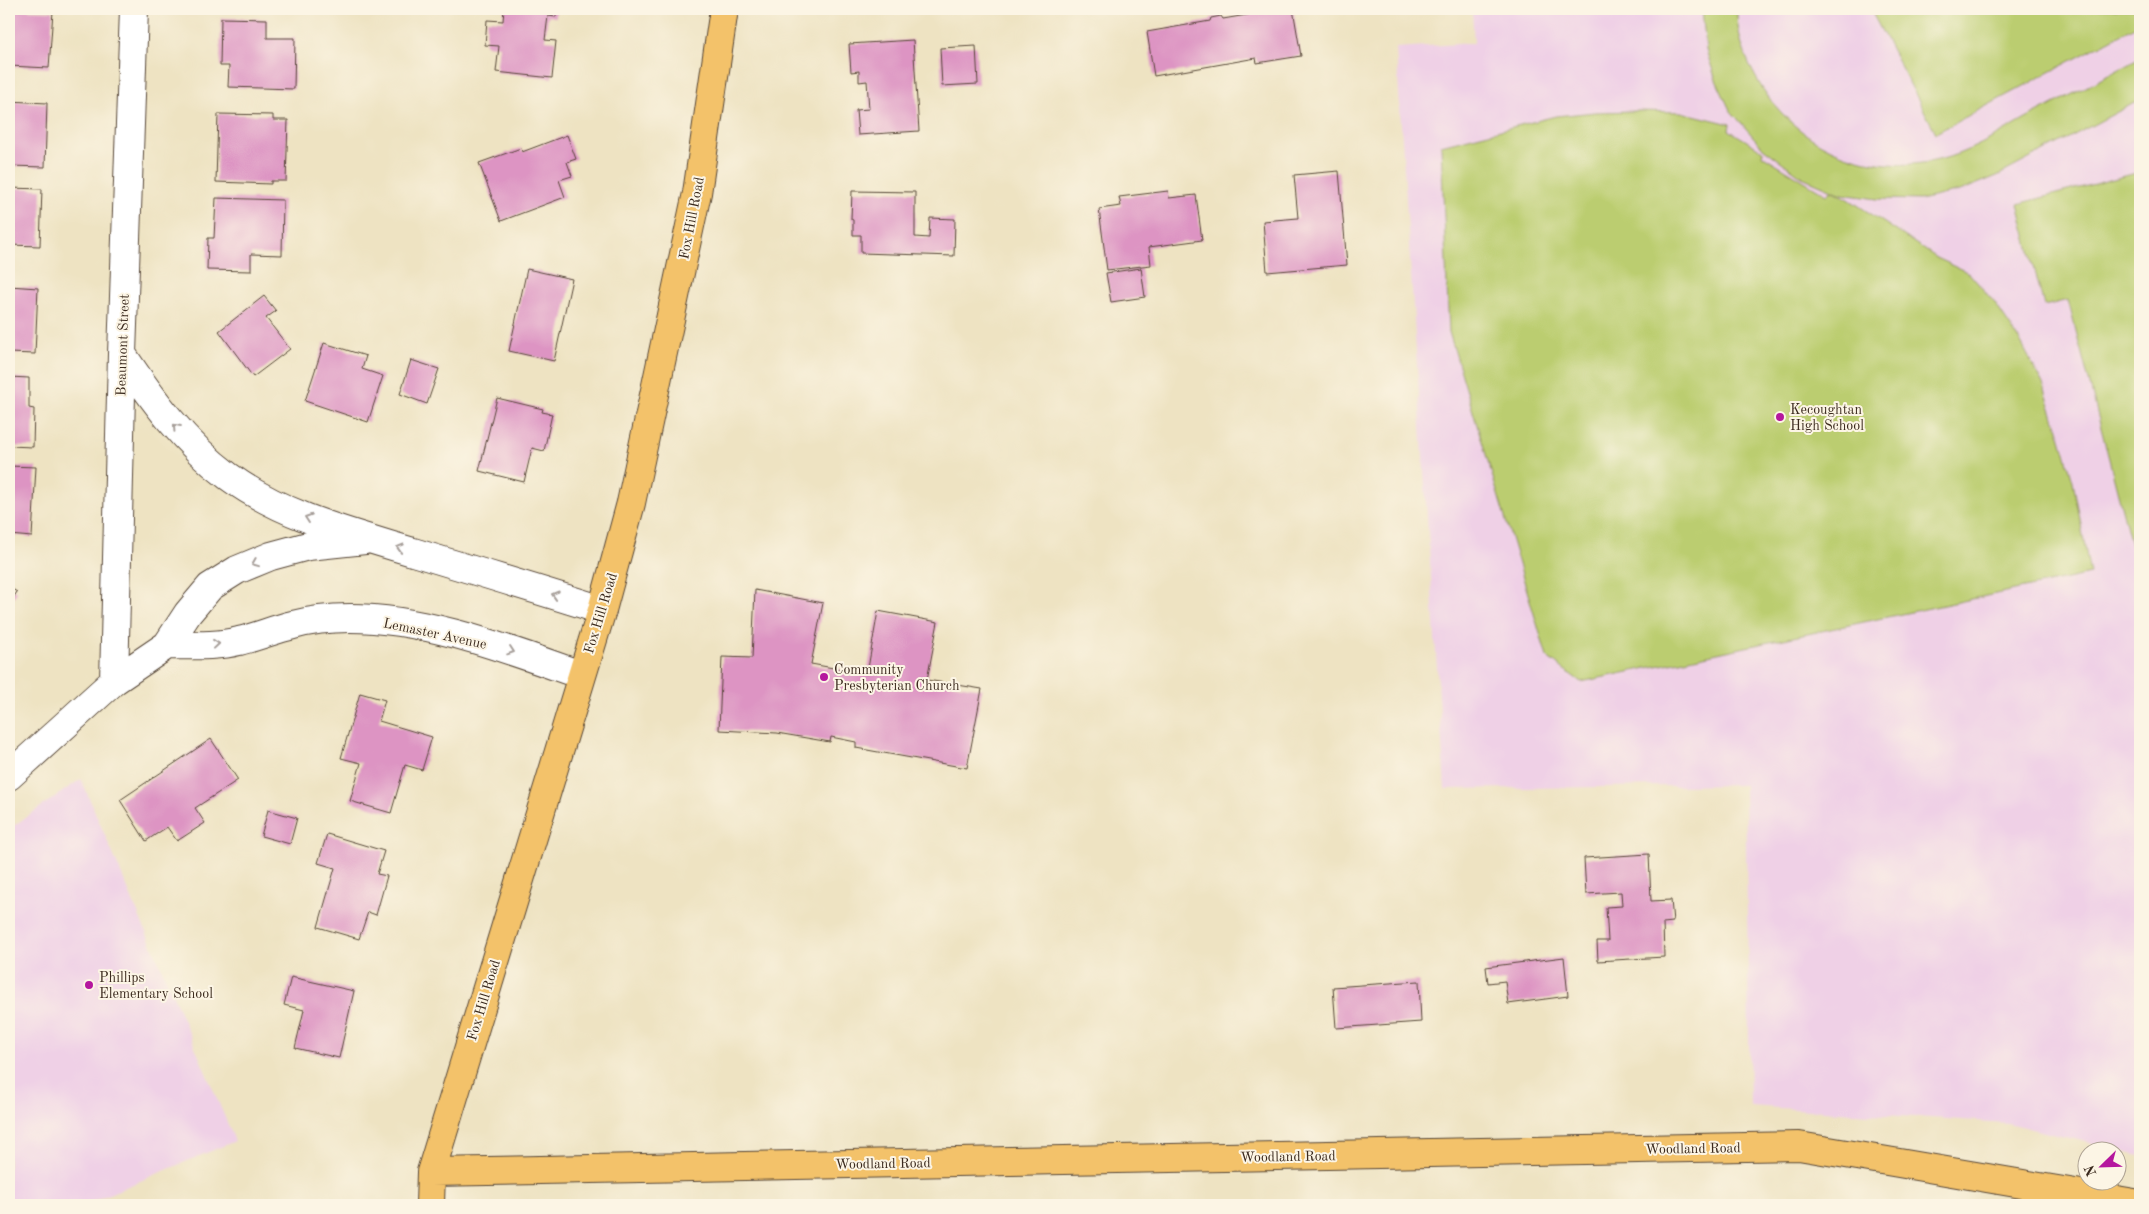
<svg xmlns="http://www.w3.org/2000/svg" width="2149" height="1214" font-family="'Old Standard TT',serif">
<rect width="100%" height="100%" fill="#fcf5e5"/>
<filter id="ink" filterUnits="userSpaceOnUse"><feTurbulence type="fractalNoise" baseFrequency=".02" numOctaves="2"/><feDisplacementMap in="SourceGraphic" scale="10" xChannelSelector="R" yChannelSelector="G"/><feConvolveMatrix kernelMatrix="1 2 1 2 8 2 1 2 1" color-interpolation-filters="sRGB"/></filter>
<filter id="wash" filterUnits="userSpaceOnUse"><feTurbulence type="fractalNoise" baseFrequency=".0096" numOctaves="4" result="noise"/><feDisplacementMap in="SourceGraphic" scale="20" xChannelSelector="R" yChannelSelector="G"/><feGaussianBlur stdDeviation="1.12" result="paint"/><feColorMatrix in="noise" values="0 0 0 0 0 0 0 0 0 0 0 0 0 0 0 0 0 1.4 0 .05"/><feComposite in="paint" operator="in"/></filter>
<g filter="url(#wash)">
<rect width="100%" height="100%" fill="#eee3c2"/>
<path fill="#efd0e6" d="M1472 9H2140V1155L2007 1123 1750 1106 1745 785 1445 789 1396 48 1474 43Z
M81 779 235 1141 83 1205H9V829Z"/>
<path fill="#bbcd70" stroke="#7b7c47" d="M1702 9H1737C1736 45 1756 85 1780 111 1822 158 1888 176 1949 157 1978 148 2006 130 2033 115 2069 96 2105 77 2140 58V100L1997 176 1960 191 1920 200 1877 199 1842 194 1802 177 1763 148 1730 110 1716 80 1706 50Z
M1870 9H2140V24L1936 133Z
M1637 111 1681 112 1730 124 1729 130 1763 151 1762 155 1827 195 1831 190 1847 198 1937 258 1969 273 1994 302 2019 339 2043 384 2060 435 2073 481 2090 574 1581 682 1547 657 1449 332 1441 145 1556 116 1595 112Z
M2140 172V579L2068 300 2044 306 2018 204Z"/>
<g id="blocks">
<path fill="#dd94c3" d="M9 9 53 11 49 68 9 66Z
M504 9H556V17L548 16 545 40 556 41 552 78 496 72 499 46 485 45 487 20 503 21Z
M1282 9H1293L1301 56 1257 63 1256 58 1154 76 1147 32 1210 21 1211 18 1221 16 1223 19Z
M221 18 267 19V38H295L294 89 228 87 229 66H220Z
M913 40 919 131 858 135 856 110 869 109 867 81 859 82V71L851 72 849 44Z
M976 46 978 84 942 86 940 48Z
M9 101 47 103 45 167 9 166Z
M218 114 273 115V120H288L286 181H271V184L216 182Z
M567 135 576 159 567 162 572 176 559 180 565 197 501 221 479 163 521 148 522 152Z
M1339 171 1347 265 1267 272 1263 221 1298 218 1294 175Z
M9 188 42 189 40 246 9 245Z
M852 191 915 192V237L929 238 930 218 955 219 954 256 861 253V235H853V220L851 219Z
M1168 191 1169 198 1196 195 1202 240 1149 247 1151 265 1107 270 1099 209 1121 206 1119 197Z
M216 198 283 200 282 255 251 254V271L207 270 208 238H214Z
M1141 268 1145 297 1111 302 1106 273Z
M527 269 572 279 554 361 509 351Z
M9 286 38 288 35 354 9 353Z
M264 296 276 311 266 318 290 349 253 377 219 331Z
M324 343 366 356 362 369 383 376 368 422 305 401Z
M411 360 439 369 427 404 400 394Z
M9 377 29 378V408L34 409 33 447 9 446Z
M497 398 543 409 542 412 552 414 544 451 532 448 524 482 479 471Z
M9 466 36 467 32 537 9 535Z
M9 587 17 592 9 604Z
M755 590 823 603 811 664 867 674 878 611 938 622 927 680 982 689 967 768 856 748V742L831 737 830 742 777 733 719 730 722 657 752 658Z
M360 693 385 700 379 721 432 737 422 770 405 765 391 813 350 801 361 763 341 758Z
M211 739 238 780 195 808 205 823 177 841 167 827 146 841 120 800Z
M268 810 297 818 290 844 261 836Z
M327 834 384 851 377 874 387 876 376 915 368 912 359 939 318 927 335 868 318 863Z
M1649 854 1651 901 1671 900 1673 922 1663 923 1664 957 1598 961 1597 941H1608L1606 907 1622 906 1621 892 1586 894 1584 858Z
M1564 957 1568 996 1508 1004 1505 981 1488 983 1486 967Z
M291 977 354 991 339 1058 295 1048 304 1010 284 1005Z
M1419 981 1421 1022 1336 1028 1333 987Z"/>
</g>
</g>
<g filter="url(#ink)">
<use href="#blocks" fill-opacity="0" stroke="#564637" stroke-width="1"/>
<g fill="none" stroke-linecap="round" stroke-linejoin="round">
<g stroke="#564637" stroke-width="30">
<path id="minor" d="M122 354C152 399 184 443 228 476 282 516 350 533 413 552 476 571 539 590 602 610
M167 645C190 645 216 647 239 641 257 637 275 629 293 625 311 620 332 618 350 618 427 618 509 650 581 675
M114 681 122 354 134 9
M9 776 114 681 167 645 188 613 210 587 237 570 271 556 308 546 365 540"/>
</g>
<g stroke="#564637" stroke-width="30">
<path id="major" d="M431 1172 1799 1146 2140 1204
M430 1205 431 1172 602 610 631 503 697 193 724 9"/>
</g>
<use href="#minor" stroke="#fff" stroke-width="28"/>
<use href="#major" stroke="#f3c26a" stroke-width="28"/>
</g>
<defs><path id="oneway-chevron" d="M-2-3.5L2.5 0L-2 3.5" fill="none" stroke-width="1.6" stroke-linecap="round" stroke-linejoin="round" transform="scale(1.25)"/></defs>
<g stroke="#a79f9a">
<use href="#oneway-chevron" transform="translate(176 427) rotate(-132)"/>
<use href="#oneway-chevron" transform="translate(308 518) rotate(-161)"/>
<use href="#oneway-chevron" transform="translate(400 548) rotate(-163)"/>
<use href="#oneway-chevron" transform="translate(255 563) rotate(158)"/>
<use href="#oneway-chevron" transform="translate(555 595) rotate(-163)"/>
<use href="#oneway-chevron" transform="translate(216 644) rotate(-6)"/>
<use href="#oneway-chevron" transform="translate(511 651) rotate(19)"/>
</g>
</g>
<g fill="#b5179e" stroke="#fcf5e5" stroke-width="2">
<circle cx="1780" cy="417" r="5"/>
<circle cx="824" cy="677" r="5"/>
<circle cx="89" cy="985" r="5"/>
</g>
<g text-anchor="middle" stroke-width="4" stroke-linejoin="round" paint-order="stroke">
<g font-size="14" fill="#3b2a1e" stroke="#fcf5e5">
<text transform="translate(691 218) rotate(-79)" y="5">Fox Hill Road</text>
<text transform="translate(122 345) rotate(-88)" y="5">Beaumont Street</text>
<text transform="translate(600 613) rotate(-73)" y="5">Fox Hill Road</text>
<text transform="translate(435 633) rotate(12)" y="5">Lemaster Avenue</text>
<text transform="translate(483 1000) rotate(-73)" y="5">Fox Hill Road</text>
<text transform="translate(1693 1148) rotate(-1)" y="5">Woodland Road</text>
<text transform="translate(1288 1156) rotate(-1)" y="5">Woodland Road</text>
<text transform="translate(883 1163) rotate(-1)" y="5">Woodland Road</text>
</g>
<g font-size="14" fill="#3b2a1e" stroke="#fcf5e5" text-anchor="start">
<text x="1790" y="414">Kecoughtan<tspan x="1790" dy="16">High School</tspan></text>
<text x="834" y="674">Community<tspan x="834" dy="16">Presbyterian Church</tspan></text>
<text x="99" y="982">Phillips<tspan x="99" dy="16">Elementary School</tspan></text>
</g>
</g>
<rect width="2149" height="1214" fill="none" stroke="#fcf5e5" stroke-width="30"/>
<g transform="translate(2102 1166) rotate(247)"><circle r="24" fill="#fcf5e5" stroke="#afa495"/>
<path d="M0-4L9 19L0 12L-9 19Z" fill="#b5179e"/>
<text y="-8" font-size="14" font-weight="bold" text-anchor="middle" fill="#3b2a1e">N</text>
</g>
</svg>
